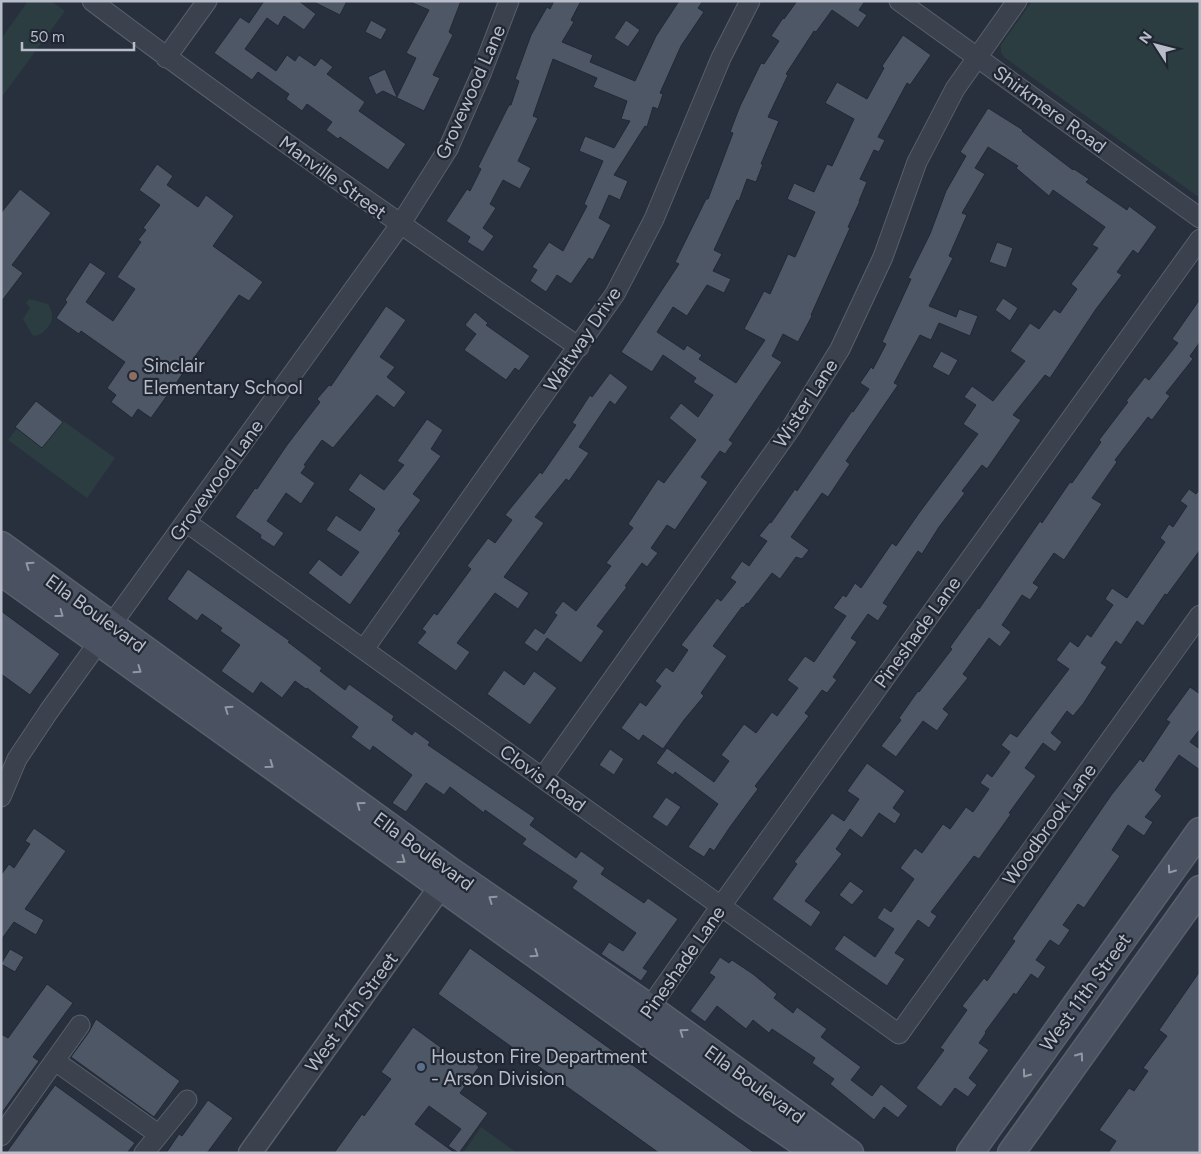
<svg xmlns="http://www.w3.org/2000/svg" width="1201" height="1154" font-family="Figtree,sans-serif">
<rect width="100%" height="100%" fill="#28303e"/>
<path fill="#2b3d40" d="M28 1H51L65 11 1 98V39Z
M1032 1H1200V198L1004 57 1001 52V45Z
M29 299 48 304C50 308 52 311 52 316 53 324 43 335 34 336L31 333 23 319 30 308 26 303Z
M37 402 115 458 87 498 8 440Z
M481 1127 517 1153H463Z"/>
<path fill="#4e5766" stroke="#222935" d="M264 1H299L316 14 304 30 284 16 278 26 267 18 245 49 276 71 287 55 295 61 299 55 315 66 321 58 333 67 327 74 365 102 359 111 406 144 388 170 340 137 338 139 326 130 332 122 307 104 302 111 286 99 289 94 258 72 252 80 214 53 240 17 249 23Z
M312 1H347L340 15Z
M408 1H461L449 32 453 35 433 75 440 78 424 111 383 91 376 95 368 77 385 69 397 97 416 58 406 53 429 10Z
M554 1H581L571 20 574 22 562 42 593 55 590 62 635 81 656 36 679 1H703L698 8 704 12 681 46 660 93 663 94 658 109 653 107 647 127 645 126 614 175 628 181 620 200 609 195 599 218 611 225 593 260 589 258 571 284 557 275 546 292 530 281 537 270 532 267 549 242 563 251 587 206 584 204 603 161 579 151 585 136 614 148 630 121 621 119 627 101 593 87 597 78 553 59 533 116 538 118 518 161 531 168 520 189 503 180 490 204 496 208 483 228 494 236 483 252 467 242 470 237 446 221 467 189 470 191 481 169 478 167 509 105H511L519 81 515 79 531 35 547 7 550 9Z
M797 1H865L859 10 867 15 858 28 832 10 816 32 814 31 786 74 788 75 768 117 779 121 761 164H763L756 182 747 179 739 201 737 200 714 250 722 254 713 271 731 279 724 293 707 285 687 316 673 307 657 332 684 350 687 345 702 355 699 359 736 383 765 340 744 329 764 291 770 294 788 254 795 257 815 212 787 199 794 183 814 192 827 164 832 166 854 119 825 103 837 82 867 99 884 68 882 66 903 35 931 55 910 85 907 83 878 137 885 140 879 152 874 150 860 179 867 182 859 201H860L848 227 850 228 811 315 812 316 798 342 783 334 772 356 782 362 729 440 733 443 725 454 720 451 701 477 708 482 675 530 667 525 651 548 658 553 647 567 642 563 625 586 627 587 597 626 604 631 581 663 547 638 537 652 524 643 535 628 544 634 557 615 554 613 563 601 576 611 611 566 606 563 633 528 628 524 658 479 664 483 696 440 669 418 681 403 698 417 713 395 693 382 696 378 663 355 652 372 621 352 679 264 675 262 706 199H708L733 133 730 132 740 106 761 63 764 64 779 41 771 36 783 18 784 19Z
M371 20 387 29 381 40 365 32Z
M626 20 640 30 628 47 614 38Z
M988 108 1023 130 1022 131 1073 170 1074 169 1089 179 1086 182 1127 210 1129 206 1157 227 1138 254 1133 250 1117 272 1122 275 1096 309 1050 378 1045 375 1013 415 1021 420 987 469 982 465 962 491 965 493 939 527 922 554 918 551 883 603 888 606 878 621 868 614 851 638 857 642 833 677 837 680 827 693 822 690 805 713 809 716 755 786 758 789 730 827 714 851 710 848 704 857 688 847 718 804 675 772 673 775 656 763 667 748 714 782 729 761 721 755 744 724 756 733 772 712 777 716 798 688 787 680 805 656 814 662 846 616 833 608 843 595 846 597 855 583 861 588 892 543 896 546 919 513 978 434 963 424 976 405 964 397 972 386 993 401 1025 361 1010 351 1030 323 1039 329 1054 309 1060 313 1077 289 1071 284 1098 248 1092 245 1105 227 1053 190 1049 196 1016 168 1018 166 988 147 975 168 985 174 962 213 967 215 949 256 953 258 929 306 956 317 959 309 978 316 970 336 939 323 931 340 920 335 894 383 898 385 846 461 850 464 828 497 822 493 791 537 809 550 802 559 796 557 780 579 772 573 748 604 747 603 743 608 742 607 713 646 727 656 701 693 704 696 684 720 663 749 643 735 639 741 621 728 640 702 646 706 661 686 655 681 666 667 673 672 688 650 681 645 717 598 721 601 736 582 730 578 742 561 749 566 767 541 759 536 770 522 771 523 795 489 797 491 852 411 853 412 869 389 860 383 871 367 873 369 886 344 882 342 911 279 908 278 930 234 946 191 966 156 960 152Z
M157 164 173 176 167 185 198 207 206 195 234 216 213 246 263 282 249 301 239 295 151 418 138 409 132 418 111 402 116 395 107 388 125 362 81 331 79 334 56 318 67 302 65 300 90 262 106 273 86 302 113 321 135 289 117 277 141 242 138 240 146 230 143 228 160 205 139 190Z
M20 189 51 213 12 265 23 273 1 302V213Z
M997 242 1013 248 1006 268 989 262Z
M1003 298 1018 308 1010 321 995 310Z
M1200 299V342L1190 356 1193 359 1166 393 1170 396 1152 420 1148 417 1115 460 1117 462 1092 498 1102 504 1064 560 1054 553 1033 583 1039 587 1030 600 1022 595 1002 625 1011 632 1000 647 989 638 963 674 968 678 943 709 949 714 937 731 923 721 896 757 881 746 901 720 899 718 918 691 919 692 952 649 950 647 978 608 979 609 1040 521 1042 523 1070 482 1072 483 1101 442 1099 440 1128 402 1126 401 1145 377 1149 380 1178 343 1172 339Z
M386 306 406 320 380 357 395 367 387 377 406 392 394 408 377 395 333 448 322 440 304 465 306 466 301 473 315 483 301 504 286 493 267 521 284 533 274 547 260 538 261 535 235 517 255 488 257 489 287 445 320 402 317 399 329 385 331 386Z
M475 312 488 323 486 325 530 356 519 371 515 368 506 380 464 350 476 334 465 325Z
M941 351 958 360 949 376 932 367Z
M610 373 628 387 615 405 610 401 579 447 589 453 569 481 566 479 535 517 544 523 504 577 529 593 518 609 495 593 457 643 470 652 456 671 417 643 426 632 422 629 434 613 437 615 471 569 467 566 488 538 495 543 512 520 505 515 540 472 542 474 576 425 572 423 590 395 592 397Z
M36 401 63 422 42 448 15 427Z
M427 419 443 430 431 449 441 456 413 494 421 500 398 531 401 533 350 605 308 573 319 559 341 576 359 552 326 530 336 515 360 531 375 509 348 490 360 473 384 490 404 465 397 461Z
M1189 489 1196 494 1200 489V550L1167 595 1165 594 1143 626 1137 621 1121 645 1116 641 1101 663 1107 667 1083 704 1073 716 1067 711 1051 733 1062 742 1055 752 1043 743 1025 768 1036 776 1009 813 1011 814 979 859 974 856 931 912 937 916 929 928 918 920 895 953 905 959 887 986 834 949 844 935 875 957 894 929 877 918 884 907 891 912 914 879 900 868 915 848 922 853 943 824 950 829 966 807 973 812 989 789 980 783 987 773 992 777 1010 752 1001 745 1010 733 1017 737 1069 669 1056 660 1070 641 1078 647 1087 634 1091 637 1113 605 1105 599 1112 588 1127 598 1165 542 1160 538 1169 524 1173 527 1187 506 1180 501Z
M188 569 290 641 288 642 322 668 320 671 345 690 349 684 394 716 392 720 412 735 415 731 430 742 428 745 535 818 530 825 576 858 581 851 605 868 601 874 644 903 648 898 678 919 643 968 648 971 641 981 601 954 609 942 623 951 636 933 572 888 577 881 522 844 526 839 485 810 484 813 450 787 444 795 426 783 406 812 392 803 412 775 373 746 370 751 351 737 358 727 307 688 306 689 295 681 282 698 261 682 253 694 221 671 240 645 220 631 222 628 202 614 197 621 167 599Z
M1 611 60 654 30 695 1 674Z
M504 670 524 685 534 671 557 688 530 725 487 694Z
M1190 687 1200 694V729L1190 742 1200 749V770L1179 755 1155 790 1162 796 1145 817 1153 822 1144 836 1128 825 1112 850 1120 856 1084 908 1078 904 1063 925 1070 930 1059 946 1050 940 1036 960 1046 967 1038 979 1031 974 1016 995 1014 993 985 1032 986 1033 979 1043 989 1050 969 1078 977 1085 968 1097 955 1088 941 1107 916 1088 944 1050 940 1048 967 1010 962 1006 984 978 987 981 1015 941 1012 939 1112 794 1140 759 1143 762 1170 722 1166 720Z
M610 749 624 759 614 775 599 765Z
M867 763 905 791 893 808 901 814 895 824 879 813 862 838 850 829 836 849 842 854 805 901 821 912 811 927 772 899 797 864 794 862 832 813 844 821 859 799 847 791Z
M666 797 681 807 667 827 652 817Z
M34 828 66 851 25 909 44 920 36 935 14 922 1 940V875L9 864 14 868 30 844 25 841Z
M850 881 864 891 852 905 839 895Z
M470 948 755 1153H659L438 994Z
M10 949 24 957 15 972 1 964Z
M720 957 729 963 732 960 753 974 777 994 774 998 793 1013 797 1007 827 1029 821 1037 861 1067 851 1080 872 1096 881 1084 908 1106 898 1118 884 1107 874 1120 830 1084 834 1079 812 1063 815 1058 772 1029 769 1033 753 1020 746 1029 717 1006 705 1022 690 1011 715 977 709 973Z
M1200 971V1153H1108L1116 1141 1099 1130 1129 1088 1134 1091 1148 1071 1143 1068 1167 1036 1159 1030Z
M47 984 73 1003 33 1057 39 1061 1 1114V1034L8 1038Z
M96 1019 180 1081 154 1117 71 1057 89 1032Z
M413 1027 465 1065 470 1059 479 1067 460 1093 488 1113 459 1153 448 1146 461 1129 429 1106 415 1124 455 1153H334L362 1114 364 1116 391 1079 381 1072Z
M55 1085 135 1143 127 1153H6Z
M208 1100 233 1118 207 1153H166L179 1134 182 1136Z"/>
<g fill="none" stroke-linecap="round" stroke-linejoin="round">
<g stroke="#59606c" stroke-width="21">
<path id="minor" d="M92 1C251 121 415 235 579 347
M899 1 1200 218
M166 58 207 1
M186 522 899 1034 1200 615
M364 649 615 294 654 219 721 58 750 1
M543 777 791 428 840 349 883 257 917 162 955 89 1017 1
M1 797 17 759 49 711 400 225 448 149 481 74 509 1
M643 1017 721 906 1200 239
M55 1061 158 1134
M1 1136 80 1025
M144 1153 187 1100"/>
</g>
<g stroke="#59606c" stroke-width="25">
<path id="tertiary" d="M250 1153 451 872"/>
</g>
<g stroke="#59606c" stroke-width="29">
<path id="secondary" d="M1 545 452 872 650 1008 850 1153
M1 572 441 887 740 1101 817 1153
M970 1153 1200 831
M1011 1153 1200 889"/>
</g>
<use href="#minor" stroke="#3b424e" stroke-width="19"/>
<use href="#tertiary" stroke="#3b424e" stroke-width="22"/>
<use href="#secondary" stroke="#4a5160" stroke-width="26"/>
</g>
<defs><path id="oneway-chevron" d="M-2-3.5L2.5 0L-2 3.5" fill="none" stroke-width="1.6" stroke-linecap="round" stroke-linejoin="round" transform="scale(1.25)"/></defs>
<g stroke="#9297a4">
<use href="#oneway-chevron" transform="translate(29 565) rotate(-145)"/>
<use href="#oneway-chevron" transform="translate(60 614) rotate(36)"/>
<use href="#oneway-chevron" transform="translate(138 670) rotate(35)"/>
<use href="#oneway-chevron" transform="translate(228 709) rotate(-145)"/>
<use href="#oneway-chevron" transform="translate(270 765) rotate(36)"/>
<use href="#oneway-chevron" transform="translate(360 805) rotate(-144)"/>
<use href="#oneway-chevron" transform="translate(402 860) rotate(36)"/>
<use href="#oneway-chevron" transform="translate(1171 870) rotate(125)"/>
<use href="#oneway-chevron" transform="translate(492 899) rotate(-145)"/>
<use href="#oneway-chevron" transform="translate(535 954) rotate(35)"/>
<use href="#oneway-chevron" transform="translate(683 1032) rotate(-144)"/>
<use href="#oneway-chevron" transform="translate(1080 1056) rotate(-54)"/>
<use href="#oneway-chevron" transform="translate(1026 1074) rotate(126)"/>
</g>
<circle fill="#8d6e63" stroke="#202733" stroke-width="2" cx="133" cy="376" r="5"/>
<circle fill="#5c6f8a" stroke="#202733" stroke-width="2" cx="421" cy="1067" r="5"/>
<g text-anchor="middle" stroke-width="4.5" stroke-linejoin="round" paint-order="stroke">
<g font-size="19" fill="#b8bdc9" stroke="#202733">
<text transform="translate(470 92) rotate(-66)" y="7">Grovewood Lane</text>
<text transform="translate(1050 109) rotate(36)" y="7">Shirkmere Road</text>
<text transform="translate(333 177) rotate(36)" y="7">Manville Street</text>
<text transform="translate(582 339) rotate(-56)" y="7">Waltway Drive</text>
<text transform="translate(805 403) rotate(-57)" y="7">Wister Lane</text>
<text transform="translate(216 480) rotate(-54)" y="7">Grovewood Lane</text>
<text transform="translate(96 613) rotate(36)" y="7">Ella Boulevard</text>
<text transform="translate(917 632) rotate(-54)" y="7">Pineshade Lane</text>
<text transform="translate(543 778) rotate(36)" y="7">Clovis Road</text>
<text transform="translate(1049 824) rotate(-54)" y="7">Woodbrook Lane</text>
<text transform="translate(424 851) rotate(36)" y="7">Ella Boulevard</text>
<text transform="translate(682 962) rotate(-55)" y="7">Pineshade Lane</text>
<text transform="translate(1085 992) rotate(-54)" y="7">West 11th Street</text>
<text transform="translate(351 1012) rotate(-54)" y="7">West 12th Street</text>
<text transform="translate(755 1084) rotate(36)" y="7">Ella Boulevard</text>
</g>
<g font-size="19" fill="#b8bdc9" stroke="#202733" text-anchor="start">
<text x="143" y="372">Sinclair<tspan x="143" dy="22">Elementary School</tspan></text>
<text x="431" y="1063">Houston Fire Department<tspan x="431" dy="22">- Arson Division</tspan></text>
</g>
</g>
<rect width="1201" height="1154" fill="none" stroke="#b8bdc9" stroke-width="5"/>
<g transform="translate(1156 45) rotate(306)" stroke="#202733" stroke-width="4" paint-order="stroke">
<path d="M0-4L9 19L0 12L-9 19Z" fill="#b8bdc9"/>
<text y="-8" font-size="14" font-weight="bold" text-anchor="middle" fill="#b8bdc9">N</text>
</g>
<path d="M22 42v8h112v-8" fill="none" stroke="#b8bdc9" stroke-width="2.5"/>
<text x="30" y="42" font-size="15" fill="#b8bdc9" stroke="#202733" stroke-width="4" paint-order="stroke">50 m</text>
</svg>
